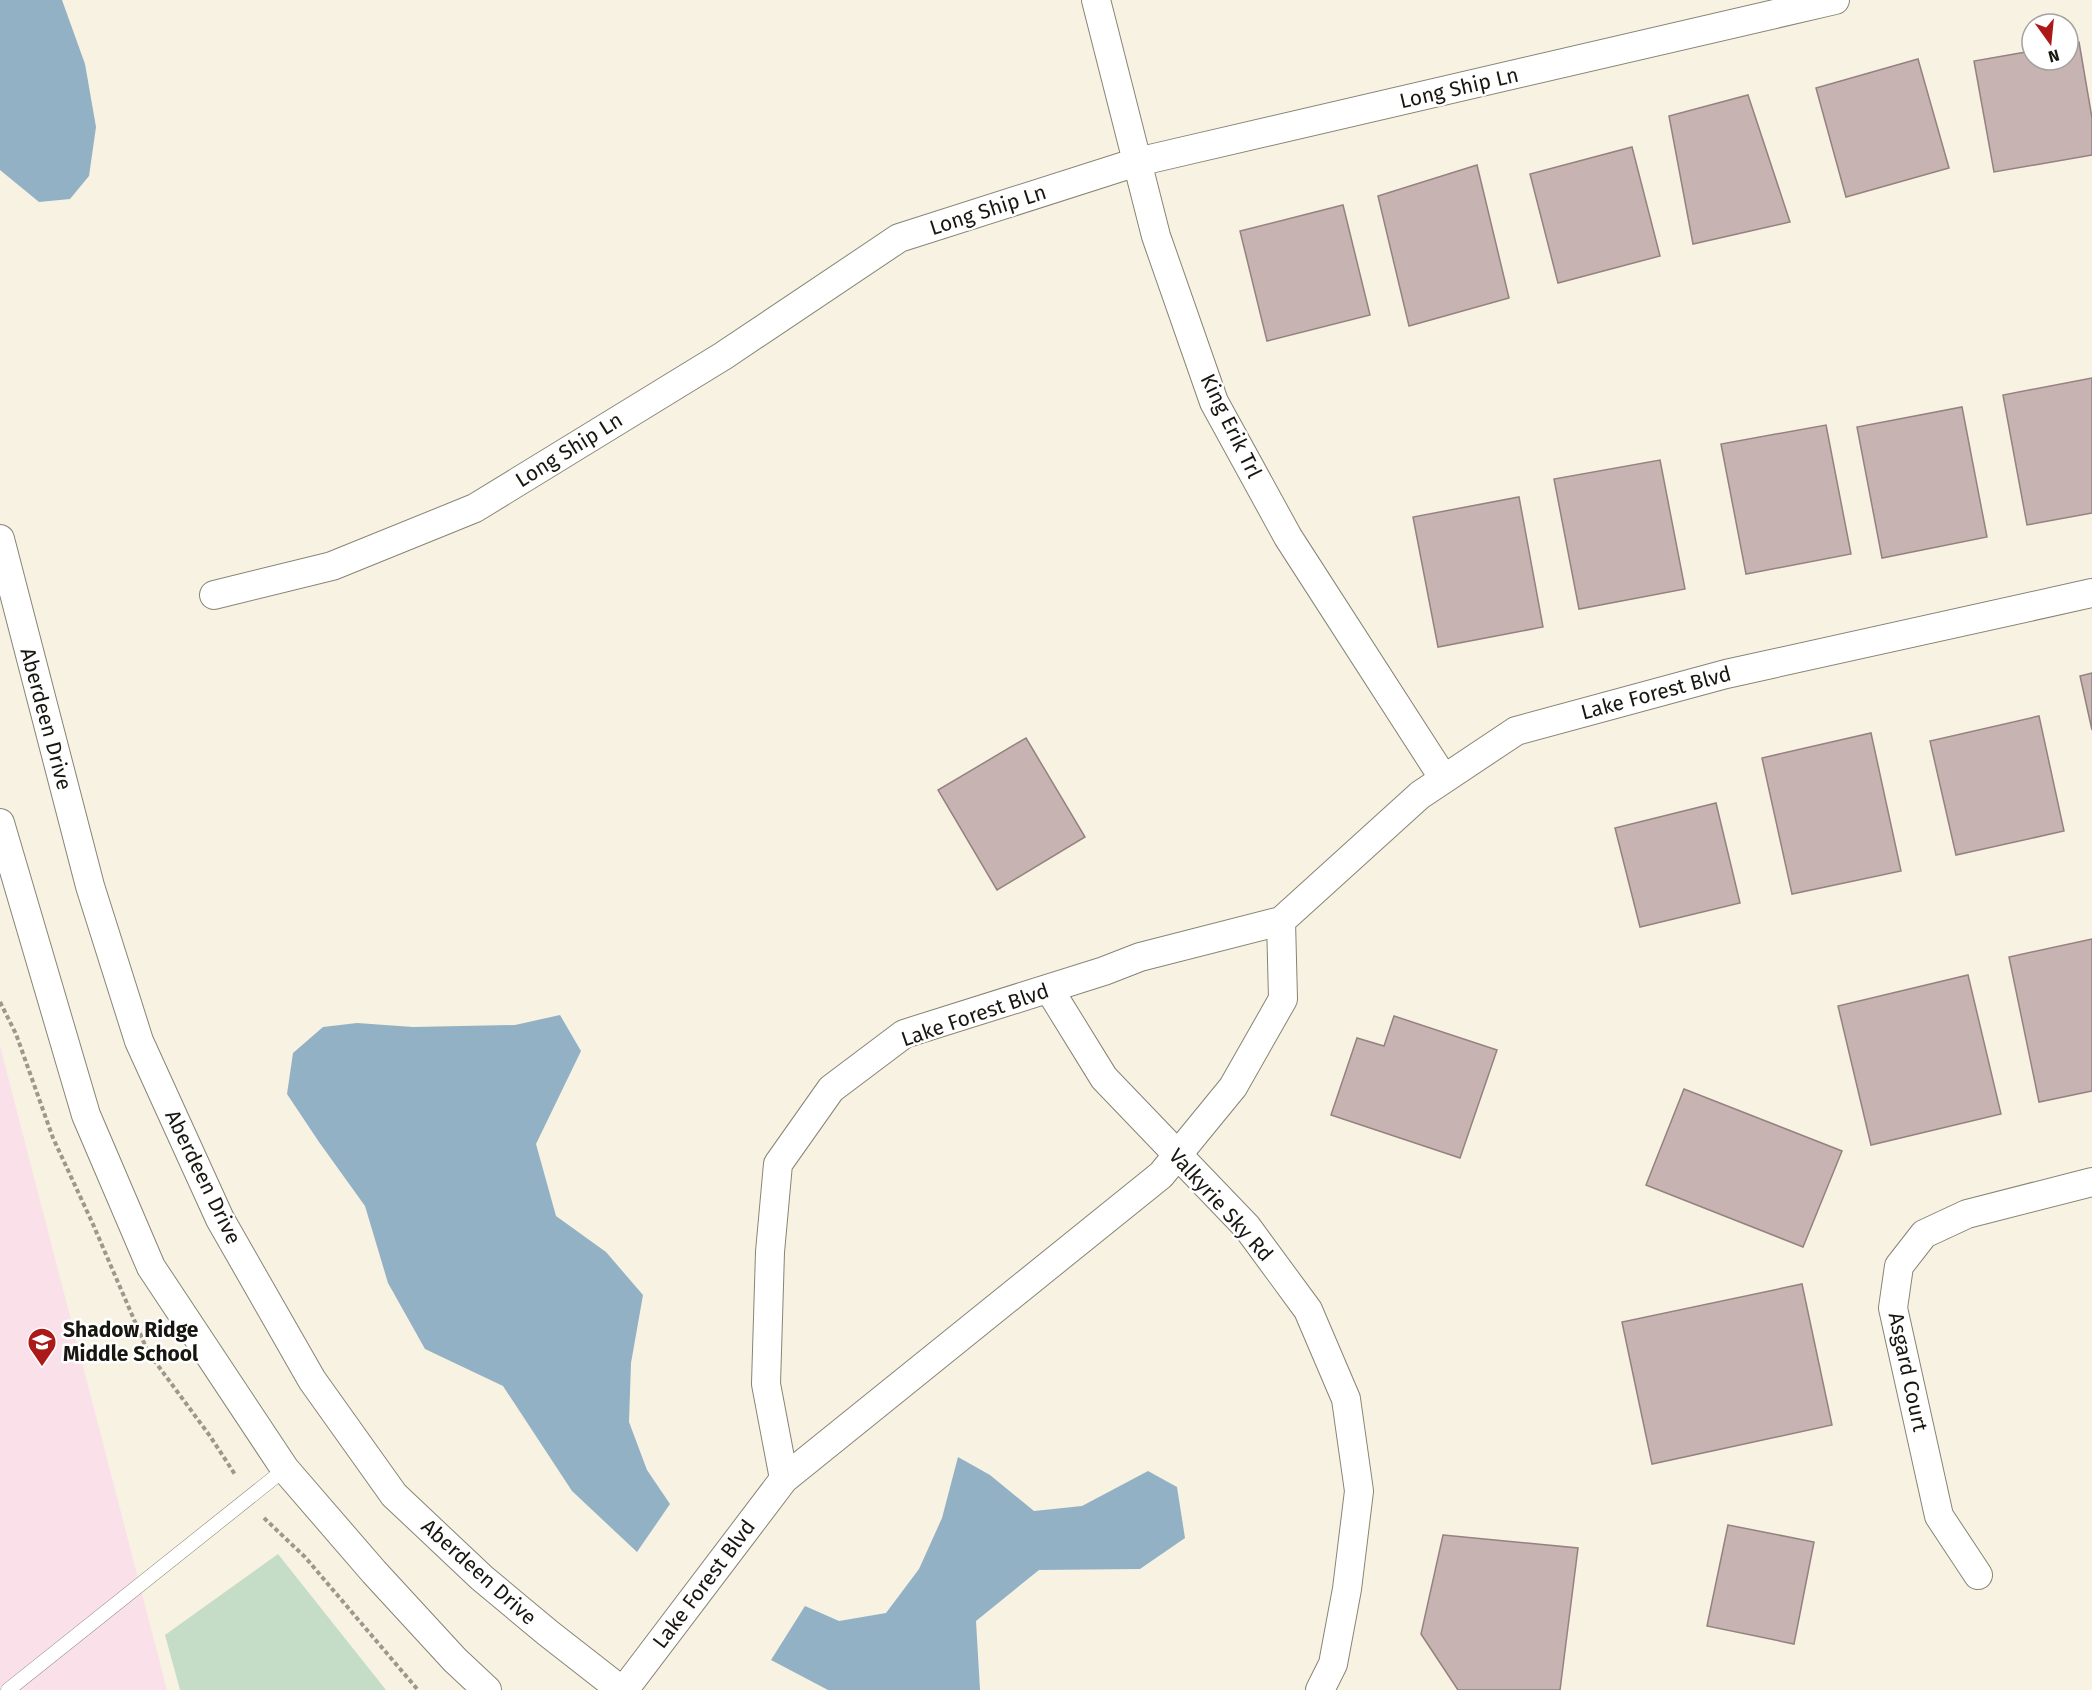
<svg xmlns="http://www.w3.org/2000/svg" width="2092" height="1690" font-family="'Fira Sans',sans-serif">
<rect width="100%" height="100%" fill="#f7f2e2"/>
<path fill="#fae1e9" d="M0 1046 167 1690H0Z"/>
<path fill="#c5ddc7" d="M278 1554 386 1690H180L165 1635Z"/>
<path fill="#93b1c5" d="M0 0H62L85 64 96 127 89 176 70 199 39 202 0 170Z
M560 1015 581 1051 536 1144 556 1216 606 1252 643 1295 631 1363 629 1422 647 1470 670 1504 637 1552 572 1491 503 1386 425 1349 388 1283 365 1206 319 1142 287 1094 293 1053 323 1027 357 1023 413 1027 515 1025Z
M958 1457 990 1475 1034 1511 1082 1506 1148 1471 1177 1487 1185 1538 1140 1569 1039 1570 976 1621 980 1690H828L771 1660 805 1606 839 1621 886 1613 919 1569 942 1518Z"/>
<path fill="#c7b4b2" stroke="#948280" stroke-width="1.5" d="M2079 42 2092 118V155L1994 172 1974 61 2032 51V60H2068V44Z
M1918 59 1949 168 1846 197 1816 88Z
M1748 95 1790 222 1693 244 1669 116Z
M1632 147 1660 256 1558 283 1530 174Z
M1477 165 1509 298 1409 326 1378 196Z
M1343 205 1370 315 1267 341 1240 231Z
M2092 378V513L2027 525 2003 395Z
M1962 407 1987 537 1882 558 1857 427Z
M1826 425 1851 554 1746 574 1721 444Z
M1660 460 1685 589 1579 609 1554 479Z
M1519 497 1543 627 1438 647 1413 517Z
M2092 673V730L2080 676Z
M2039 716 2064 831 1956 855 1930 741Z
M1871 733 1901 871 1792 894 1762 758Z
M1026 738 1085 837 997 890 938 790Z
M1716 803 1740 903 1640 927 1615 828Z
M2092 939V1091L2039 1102 2009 957Z
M1968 975 2001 1114 1871 1145 1838 1006Z
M1394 1016 1497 1050 1460 1158 1331 1115 1357 1038 1384 1046Z
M1684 1089 1842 1151 1803 1247 1646 1185Z
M1802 1284 1832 1425 1652 1464 1622 1322Z
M1728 1525 1814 1542 1794 1644 1707 1626Z
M1443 1535 1578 1548 1560 1690H1458L1421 1634Z"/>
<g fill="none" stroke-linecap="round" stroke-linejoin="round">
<g stroke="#888475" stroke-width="15">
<path id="lane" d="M8 1690 285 1469"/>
</g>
<g stroke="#888475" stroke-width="30">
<path id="street" d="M1096 0 1156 236 1214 402 1288 537 1444 779
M0 539 90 886 139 1041 220 1219 312 1380 394 1495 482 1578 548 1633 621 1690
M214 595 332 566 475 508 723 356 899 238 1137 162 1835 0
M0 823 86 1115 151 1267 285 1469 374 1572 455 1660 487 1690
M1049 989 1104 1078 1247 1227 1308 1310 1346 1399 1359 1491 1347 1589 1333 1664 1320 1690
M784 1479 766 1384 770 1252 778 1164 831 1089 904 1034 1104 971 1140 957 1281 921 1420 795 1516 731 1726 674 2092 593
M1978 1575 1939 1516 1893 1308 1899 1266 1924 1234 1967 1214 2092 1182
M624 1690 784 1479 1161 1175 1233 1087 1283 999 1281 921"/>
</g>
<path stroke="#9c988c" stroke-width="4" stroke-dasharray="4.5 3" stroke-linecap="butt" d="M0 1002 16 1034 53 1138 92 1222 148 1352 210 1436 236 1476
M264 1518 305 1557 418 1690"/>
<use href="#lane" stroke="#fff" stroke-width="14"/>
<use href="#street" stroke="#fff" stroke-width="28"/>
</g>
<defs>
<g id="school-pin" transform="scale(1.5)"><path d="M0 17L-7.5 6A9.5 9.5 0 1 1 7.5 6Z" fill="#ac1919" stroke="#fff"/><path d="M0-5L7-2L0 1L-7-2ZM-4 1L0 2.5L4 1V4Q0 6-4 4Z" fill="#fff"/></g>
</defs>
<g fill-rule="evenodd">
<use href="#school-pin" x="42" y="1342"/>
</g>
<g text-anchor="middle" stroke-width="5" stroke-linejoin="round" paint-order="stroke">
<g font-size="21" fill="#181610" stroke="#fff">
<text transform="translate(1459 88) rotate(-13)" y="7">Long Ship Ln</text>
<text transform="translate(988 210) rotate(-18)" y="7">Long Ship Ln</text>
<text transform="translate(1231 426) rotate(64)" y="7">King Erik Trl</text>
<text transform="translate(569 450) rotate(-32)" y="7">Long Ship Ln</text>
<text transform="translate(1656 693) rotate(-15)" y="7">Lake Forest Blvd</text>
<text transform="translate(46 719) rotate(75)" y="7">Aberdeen Drive</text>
<text transform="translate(975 1015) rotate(-19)" y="7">Lake Forest Blvd</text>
<text transform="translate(203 1177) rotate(64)" y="7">Aberdeen Drive</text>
<text transform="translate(1221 1205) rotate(48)" y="7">Valkyrie Sky Rd</text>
<text transform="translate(1908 1372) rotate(78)" y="7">Asgard Court</text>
<text transform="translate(479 1572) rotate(42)" y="7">Aberdeen Drive</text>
<text transform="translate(704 1584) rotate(-53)" y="7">Lake Forest Blvd</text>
</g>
<g font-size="21" font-weight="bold" fill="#181610" stroke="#fff" text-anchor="start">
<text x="63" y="1337">Shadow Ridge<tspan x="63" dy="24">Middle School</tspan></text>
</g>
</g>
<g transform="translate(2050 42) rotate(165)"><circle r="28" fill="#ffffff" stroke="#a3a29f" stroke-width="1.5"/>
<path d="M0-4.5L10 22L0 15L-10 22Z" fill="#ac1919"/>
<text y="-9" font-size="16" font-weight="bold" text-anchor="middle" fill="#181610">N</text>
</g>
</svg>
